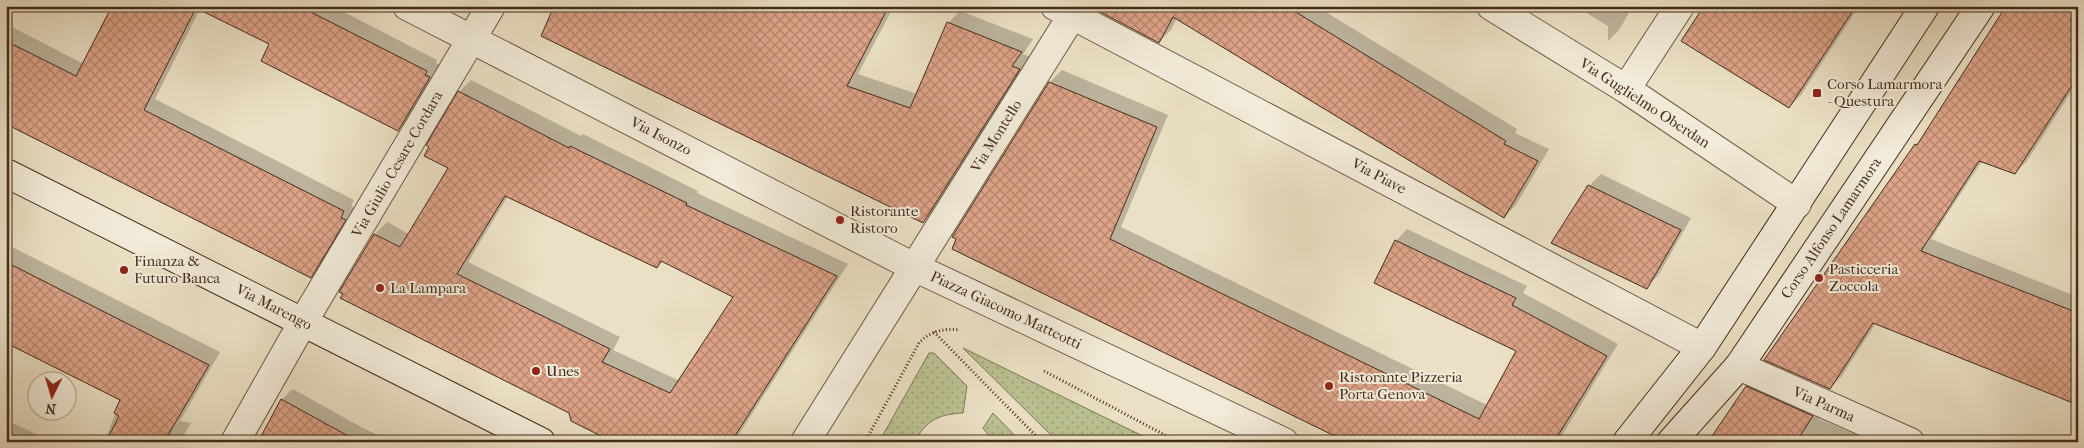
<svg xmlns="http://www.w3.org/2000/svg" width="2084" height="448" font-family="'IM FELL French Canon',serif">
<defs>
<pattern id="grass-dots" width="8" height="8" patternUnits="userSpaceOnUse" patternTransform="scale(1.25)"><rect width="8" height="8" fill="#bbc192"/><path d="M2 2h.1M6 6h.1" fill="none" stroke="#9a9d76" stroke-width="1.8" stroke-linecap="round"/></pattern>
<pattern id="building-cross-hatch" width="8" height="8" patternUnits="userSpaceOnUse" patternTransform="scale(1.25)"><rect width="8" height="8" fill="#dda388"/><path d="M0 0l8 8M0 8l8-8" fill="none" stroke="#b5856e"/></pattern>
</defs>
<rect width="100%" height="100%" fill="#ebe0c5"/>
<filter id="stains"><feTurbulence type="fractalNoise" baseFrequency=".004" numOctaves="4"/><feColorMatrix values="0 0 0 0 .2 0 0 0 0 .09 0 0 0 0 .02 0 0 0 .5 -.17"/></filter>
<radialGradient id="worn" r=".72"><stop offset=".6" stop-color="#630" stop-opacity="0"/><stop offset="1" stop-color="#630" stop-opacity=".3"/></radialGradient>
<path fill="url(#grass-dots)" stroke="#7f7656" d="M963 348 1155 442H1058Z
M929 353H934L967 386 963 413C940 414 925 420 915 442H879Z
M993 413 1021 442H994L983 428Z"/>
<path fill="#0003" fill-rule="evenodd" d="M113 6H332L437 60 436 63 441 66 409 118 398 130 271 44 200 9 155 99 354 200 351 206 356 208 322 265 311 276 6 123V24L84 64Z
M555 6H894L858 74 917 94 948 23 960 11 1033 39 1023 54 1031 57 935 210 923 222Z
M1094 6H1316L1517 129 1515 133 1549 149 1516 205 1504 217 1177 18 1171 30 1159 42Z
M1575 6H1633L1619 30 1608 41V26Z
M1705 6H1859L1801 95 1789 107Z
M2078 6V81L2027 161 2015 173 1982 161 1931 239 2078 297V404L1876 323 1842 376 1830 388 1916 145Z
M1062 70 1168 115 1121 227 1487 405 1517 350 1396 241 1407 229 1527 286 1523 293 1618 344 1558 442H1350L953 249 1050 82Z
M471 80 581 136 583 134 698 191 697 193 848 264 734 442H615L570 412 341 292 375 234 387 222 409 234 450 167 459 92ZM508 196 657 267 663 261 735 296 680 381 613 350 620 337 468 262Z
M1601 174 1691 218 1658 276 1646 287 1589 186Z
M6 244 220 352 180 421 191 423 180 442H104L121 400 6 342Z
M1758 376 1821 416 1819 419 1873 442H1711L1747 387Z
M293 389 361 427 393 442H259L282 399Z
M6 420 53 442H6Z"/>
<path fill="url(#building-cross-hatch)" stroke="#432c1a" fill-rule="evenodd" d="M112 6H299L427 71 425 75 430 77 398 131 261 61 269 44 196 8 144 110 344 211 341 218 346 220 311 278 6 124V41L76 76Z
M554 6H889L847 86 910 108 947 22 1022 52 1012 66 1020 69 923 223 541 36Z
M1094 6H1286L1506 141 1504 144 1538 161 1504 218 1173 17 1159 43 1093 8Z
M1704 6H1856L1789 108 1681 41Z
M2006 6H2078V76L2015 174 1979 161 1921 251 2078 313V405L1873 323 1830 389 1764 360 1915 144 1917 145Z
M1049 82 1157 127 1110 239 1479 419 1516 351 1374 283 1395 240 1516 298 1512 305 1607 356 1554 442H1347L952 249 956 239 952 237Z
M458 91 569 148 570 146 687 203 686 205 837 276 731 442H613L571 421 569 413 340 298 343 294 339 292 374 234 400 247 448 168 424 156 429 147 426 145ZM505 196 657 268 661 261 733 297 670 393 602 362 610 349 457 274Z
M1588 185 1681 230 1647 289 1551 243Z
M6 262 209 365 164 442H106L119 416 114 413 120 400 6 343Z
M1746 386 1813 416 1796 442H1708Z
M281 399 359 442H258Z"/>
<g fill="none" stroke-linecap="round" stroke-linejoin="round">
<g stroke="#6d5945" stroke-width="30">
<path id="street" d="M407 6 914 267 1284 442
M1055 6 1702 347
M1491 6 1626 89 1797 204
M1626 89 1680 6
M1739 366 1910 442
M235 442 303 322 491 6
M805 442 1078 6"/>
</g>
<g stroke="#432c1a" stroke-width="30">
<path id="secondary" d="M6 173 541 442
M1627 442 1702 347 1925 6
M1671 442 1739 366 1981 6"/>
</g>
<path stroke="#432c1a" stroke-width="3" stroke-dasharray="1 2.5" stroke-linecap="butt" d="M934 332 1042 442
M1044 371 1178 442
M865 442 919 343C930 331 944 328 960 330"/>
<use href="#street" stroke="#f2ebd9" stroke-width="28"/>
<use href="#secondary" stroke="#f2ebd9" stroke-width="28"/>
</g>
<g fill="#8f2418" stroke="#f2ebd9" stroke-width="2">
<rect x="1812" y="88" width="10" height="10" rx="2.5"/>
<circle cx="840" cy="220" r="5"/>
<circle cx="124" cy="270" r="5"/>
<circle cx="1819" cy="278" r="5"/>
<circle cx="380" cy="288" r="5"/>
<circle cx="536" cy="371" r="5"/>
<circle cx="1329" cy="386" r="5"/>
</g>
<g text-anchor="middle" stroke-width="4" stroke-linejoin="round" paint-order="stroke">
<g font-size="15" fill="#432c1a" stroke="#f2ebd9" text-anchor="start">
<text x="1827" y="89">Corso Lamarmora<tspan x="1827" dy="17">- Questura</tspan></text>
<text x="850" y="216">Ristorante<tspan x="850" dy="17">Ristoro</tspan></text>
<text x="134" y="266">Finanza &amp;<tspan x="134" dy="17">Futuro Banca</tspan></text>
<text x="1829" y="274">Pasticceria<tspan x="1829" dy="17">Zoccola</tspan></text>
<text x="390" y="293">La Lampara</text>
<text x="546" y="376">Unes</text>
<text x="1339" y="382">Ristorante Pizzeria<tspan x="1339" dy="17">Porta Genova</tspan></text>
</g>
<g font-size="15" fill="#432c1a" stroke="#f2ebd9">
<text transform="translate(1645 103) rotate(33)" y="5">Via Guglielmo Oberdan</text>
<text transform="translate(661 136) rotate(27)" y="5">Via Isonzo</text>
<text transform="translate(996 136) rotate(-58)" y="5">Via Montello</text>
<text transform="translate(397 164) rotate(-60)" y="5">Via Giulio Cesare Cordara</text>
<text transform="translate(1379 176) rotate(28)" y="5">Via Piave</text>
<text transform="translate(1831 228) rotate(-56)" y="5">Corso Alfonso Lamarmora</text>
<text transform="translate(274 307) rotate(27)" y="5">Via Marengo</text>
<text transform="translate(1006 310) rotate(25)" y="5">Piazza Giacomo Matteotti</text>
<text transform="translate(1824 404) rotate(24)" y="5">Via Parma</text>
</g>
</g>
<rect width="2084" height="448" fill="none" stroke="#ebe0c5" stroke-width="25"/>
<rect x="8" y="8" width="2069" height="433" fill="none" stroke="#432c1a" stroke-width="2.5"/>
<rect x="12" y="12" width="2059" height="423" fill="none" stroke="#432c1a"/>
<g transform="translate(52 396) rotate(185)"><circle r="24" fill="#f2ebd9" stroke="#ac9f8d"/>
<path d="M0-4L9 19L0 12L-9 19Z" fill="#8f2418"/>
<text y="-8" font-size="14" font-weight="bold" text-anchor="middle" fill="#432c1a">N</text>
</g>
<rect width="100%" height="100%" filter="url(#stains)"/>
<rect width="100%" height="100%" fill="url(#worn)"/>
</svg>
